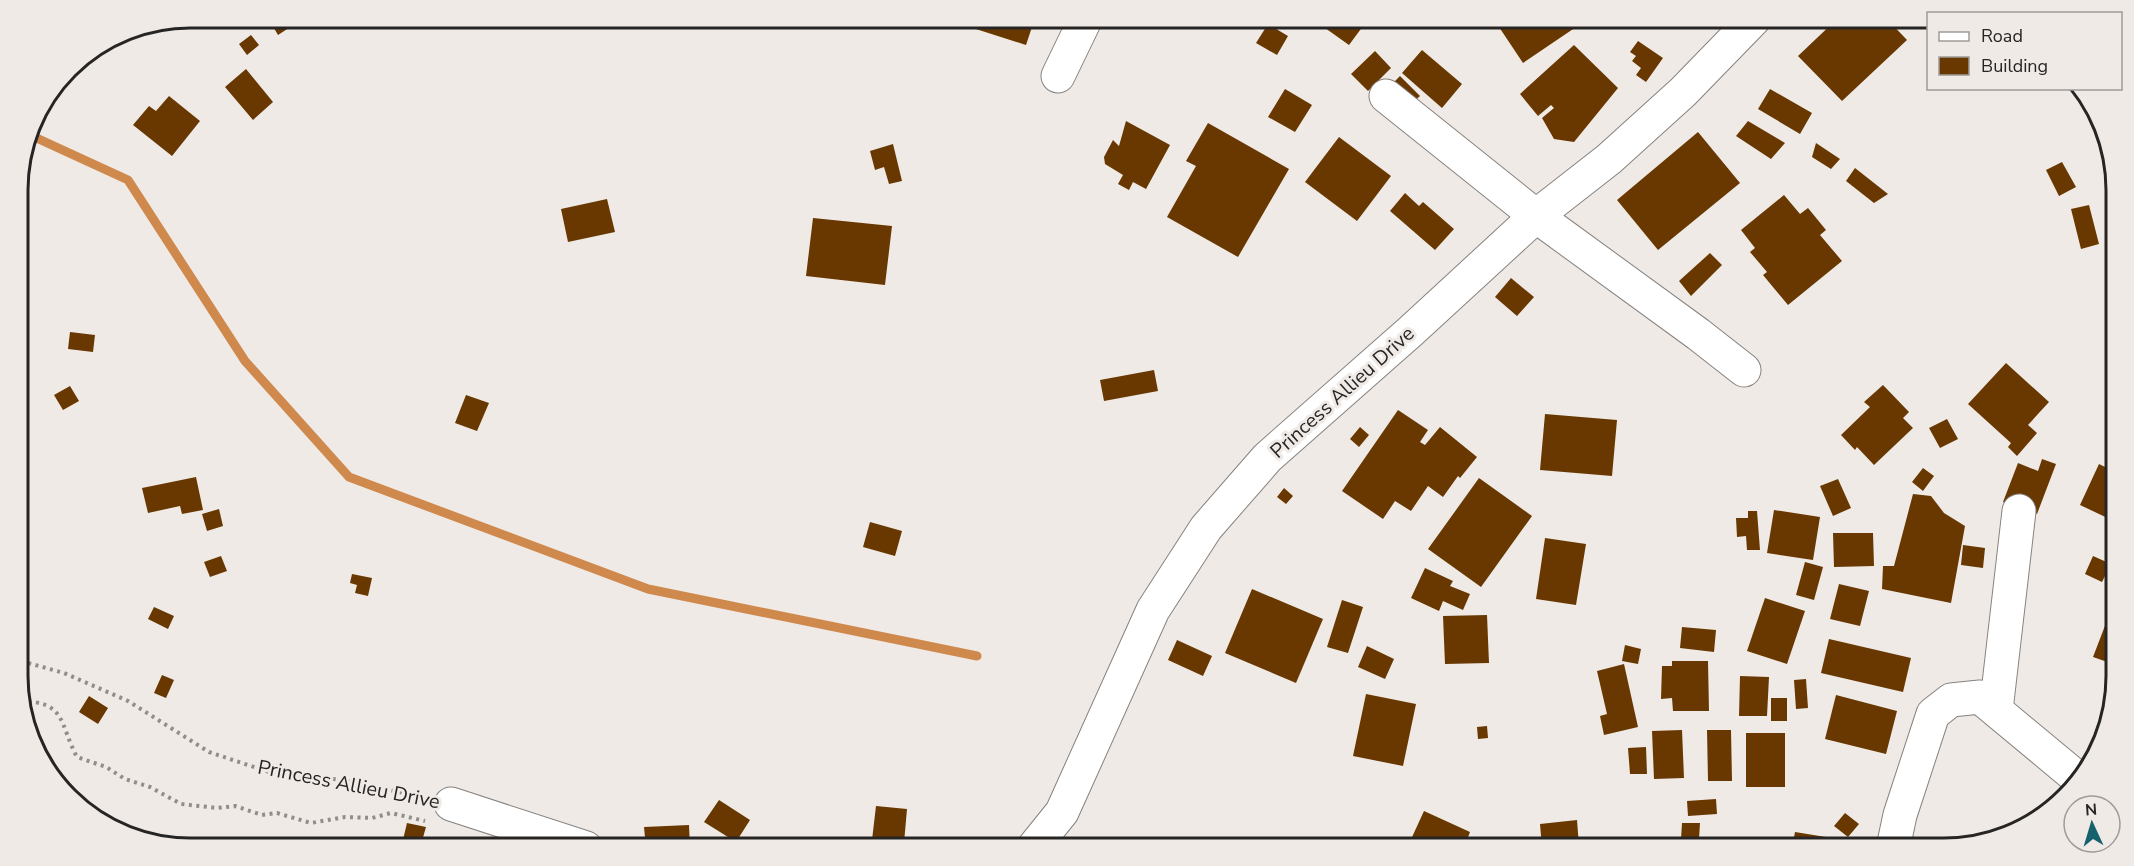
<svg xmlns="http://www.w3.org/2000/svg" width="2134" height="866" font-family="'Nunito Sans',sans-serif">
<rect width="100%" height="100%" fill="#efeae6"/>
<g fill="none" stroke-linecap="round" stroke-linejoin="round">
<path stroke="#cf894d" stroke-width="9" d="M30 135 128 180 245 361 349 477 648 589 977 656"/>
</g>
<path fill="#683800" d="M268 18H304L278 35Z
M760 18H814L813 23 760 21Z
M955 18H1035L1026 45 954 22Z
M1311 18H1369L1349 45Z
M1493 18H1579L1582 23 1523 63Z
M1838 18H1886L1907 40 1842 101 1798 56Z
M1268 24 1288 36 1277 55 1256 43Z
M251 35 259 45 247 55 239 44Z
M1638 41 1663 58 1646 82 1636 75 1641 68 1632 61 1636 56 1630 52Z
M1574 45 1618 88 1574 142 1554 139 1542 118 1554 108 1551 105 1538 116 1520 94Z
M1422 50 1462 84 1442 108 1402 73Z
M1375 51 1391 68 1368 91 1351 74Z
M246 69 273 102 253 120 225 87Z
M1400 76 1420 96 1406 109 1387 89Z
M1285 89 1312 105 1295 132 1268 117Z
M1770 89 1812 113 1800 134 1758 109Z
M169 96 200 121 172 156 133 125 149 106 156 111Z
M1126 121 1170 145 1146 189 1133 182 1129 190 1118 184 1123 175 1105 164 1104 157 1113 140 1119 146Z
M1748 121 1785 143 1771 159 1736 136Z
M1208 123 1289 169 1238 257 1167 217 1196 166 1186 161Z
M1698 132 1740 183 1658 250 1617 200Z
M1339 137 1391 176 1357 221 1305 182Z
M1816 143 1840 159 1831 169 1812 157Z
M893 144 902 181 889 184 884 167 875 170 870 151Z
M2062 162 2076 187 2059 196 2046 170Z
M1855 168 1888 194 1874 203 1846 181Z
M1405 193 1419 206 1423 202 1454 229 1435 250 1390 211Z
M1784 195 1800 214 1808 208 1826 230 1820 235 1842 261 1788 305 1763 275 1767 272 1750 252 1755 248 1741 230Z
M607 199 615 232 568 242 561 209Z
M2089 205 2099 244 2081 249 2071 209Z
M813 218 892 226 885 285 806 276Z
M1710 253 1722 265 1691 296 1679 281Z
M1511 278 1534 297 1517 316 1495 297Z
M70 332 95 335 93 352 68 349Z
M2006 363 2049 402 2028 425 2037 433 2017 456 2008 447 2011 443 1968 404Z
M1154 370 1158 391 1104 401 1100 380Z
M1883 385 1909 412 1903 418 1913 428 1874 465 1857 447 1855 450 1841 435 1870 407 1864 402Z
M70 386 79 401 63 410 54 395Z
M466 395 489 403 477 431 455 423Z
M1398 410 1428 430 1420 442 1425 445 1440 427 1477 457 1460 478 1458 476 1443 497 1428 486 1411 511 1395 501 1383 519 1342 491Z
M1545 414 1617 420 1612 476 1540 470Z
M1947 419 1958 439 1940 448 1929 428Z
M1360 427 1369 435 1359 447 1350 439Z
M2115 441V462L2106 457Z
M2042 459 2056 464 2037 514 2003 502 2018 463 2038 471Z
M2099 464 2115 472 2116 522 2080 505Z
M1923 468 1934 476 1923 491 1912 482Z
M196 477 203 510 182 514 180 506 148 513 142 488Z
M1479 478 1532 516 1481 587 1428 549Z
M1838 479 1851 508 1833 516 1820 486Z
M1284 488 1293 496 1286 504 1277 497Z
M1913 494 1931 496 1944 513 1965 526 1951 603 1882 589 1883 566H1894Z
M219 509 223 526 207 531 202 514Z
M1774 510 1820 517 1813 560 1767 553Z
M1748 511H1757L1760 550H1747L1746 536 1737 537 1736 518H1748Z
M870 522 902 531 895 556 863 547Z
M1833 533H1873L1874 566 1834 567Z
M1545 538 1586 544 1576 605 1536 599Z
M1963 545 1985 548 1983 568 1961 565Z
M221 556 227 571 210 577 204 562Z
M2093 556 2111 564 2102 582 2085 574Z
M1805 562 1823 567 1814 600 1796 595Z
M1425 568 1453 581 1450 586 1470 594 1463 610 1443 601 1439 611 1411 598Z
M352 574 372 578 368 596 355 593 357 585 350 583Z
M1839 584 1869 591 1860 626 1830 619Z
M1252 589 1323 619 1296 683 1225 653Z
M2116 597V665L2093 657Z
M1765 598 1805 611 1787 664 1747 651Z
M1342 600 1363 607 1348 653 1327 647Z
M154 607 174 616 168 629 148 619Z
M1487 615 1489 663 1445 664 1443 616Z
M1682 627 1716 630 1714 652 1680 648Z
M1829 639 1911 658 1903 692 1821 673Z
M1177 640 1212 656 1203 676 1168 660Z
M1625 645 1641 649 1638 664 1622 661Z
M1367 646 1394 659 1385 679 1358 667Z
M1672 661H1708L1709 711H1673L1672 698 1661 699 1662 666H1672Z
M1624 664 1638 727 1604 735 1600 716 1607 714 1597 671Z
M162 675 174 680 166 698 154 693Z
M1740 676 1769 677 1767 716H1739Z
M1806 679 1808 708 1796 709 1794 680Z
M1366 694 1416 704 1403 766 1353 756Z
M1836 695 1897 711 1886 754 1825 739Z
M89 696 108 708 98 724 79 712Z
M1771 698H1787V721H1771Z
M1487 726 1488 738 1478 739 1477 727Z
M1682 730 1684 778 1654 779 1652 731Z
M1707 730H1731L1732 781H1708Z
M1746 733H1785V787H1746Z
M1646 747 1647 774H1630L1628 748Z
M1716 799 1717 814 1688 816 1687 801Z
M719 800 750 820 736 842 704 822Z
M876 806 907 809 904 843 872 840Z
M1424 811 1470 832 1464 848H1407Z
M1845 813 1859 824 1848 837 1834 826Z
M1577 820 1579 846 1542 848 1540 824Z
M407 823 426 827 420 848H401Z
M1682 823H1700L1699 839H1681Z
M689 825 690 848H646L644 827Z
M1795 832 1832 838 1830 848H1792Z
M338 837 362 842 360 848H336Z"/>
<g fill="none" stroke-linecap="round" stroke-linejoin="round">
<g stroke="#87827f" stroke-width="35">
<path id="minor" d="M1058 76 1086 18
M1386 96 1536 216 1698 334 1744 370
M1996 710 2019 511
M451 804 586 848
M1033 848 1062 812 1153 610 1206 528 1267 458 1411 331 1536 216 1609 159 1683 92 1755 18
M1893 848 1900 815 1933 714 1951 700 1980 697 2075 776"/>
</g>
<path stroke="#908d8a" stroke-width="4" stroke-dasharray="3 4.5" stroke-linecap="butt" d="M21 661 64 673 128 701 209 752 269 772 343 780 422 797
M21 701C67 702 59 724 77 757L106 767 125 779 150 787 181 804 217 808 235 806 262 815 277 813 311 823 345 817 372 818 391 813 425 821
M451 839 457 848"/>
<use href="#minor" stroke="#fff" stroke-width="33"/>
</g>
<g text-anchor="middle" stroke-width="6" stroke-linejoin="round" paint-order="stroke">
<g font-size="20" fill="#272524" stroke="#efeae6">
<text transform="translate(1342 392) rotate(-42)" y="7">Princess Allieu Drive</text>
<text transform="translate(349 784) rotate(11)" y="7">Princess Allieu Drive</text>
</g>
</g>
<path d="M0 0H2134V866H0ZM190 28H1944A162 162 0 0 1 2106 190V676A162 162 0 0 1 1944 838H190A162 162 0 0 1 28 676V190A162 162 0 0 1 190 28Z" fill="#efeae6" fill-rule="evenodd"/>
<path fill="none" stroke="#272524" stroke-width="3" d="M190 28H1944A162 162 0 0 1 2106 190V676A162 162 0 0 1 1944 838H190A162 162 0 0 1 28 676V190A162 162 0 0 1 190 28Z"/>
<rect x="1927" y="12" width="195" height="78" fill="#efeae6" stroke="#9f9b98" stroke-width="1.5"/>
<rect x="1939" y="32" width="30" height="9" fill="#ffffff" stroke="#9f9b98" stroke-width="1.5"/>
<text x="1981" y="42" font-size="18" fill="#272524">Road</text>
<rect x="1939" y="57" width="30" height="18" fill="#683800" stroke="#9f9b98" stroke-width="1.5"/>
<text x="1981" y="72" font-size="18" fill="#272524">Building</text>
<g transform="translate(2092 824) rotate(356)"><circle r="28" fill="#efeae6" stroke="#9f9b98" stroke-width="1.5"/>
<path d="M0-4.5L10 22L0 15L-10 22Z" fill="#15626d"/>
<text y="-9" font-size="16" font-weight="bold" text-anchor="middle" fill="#272524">N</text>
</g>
</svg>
